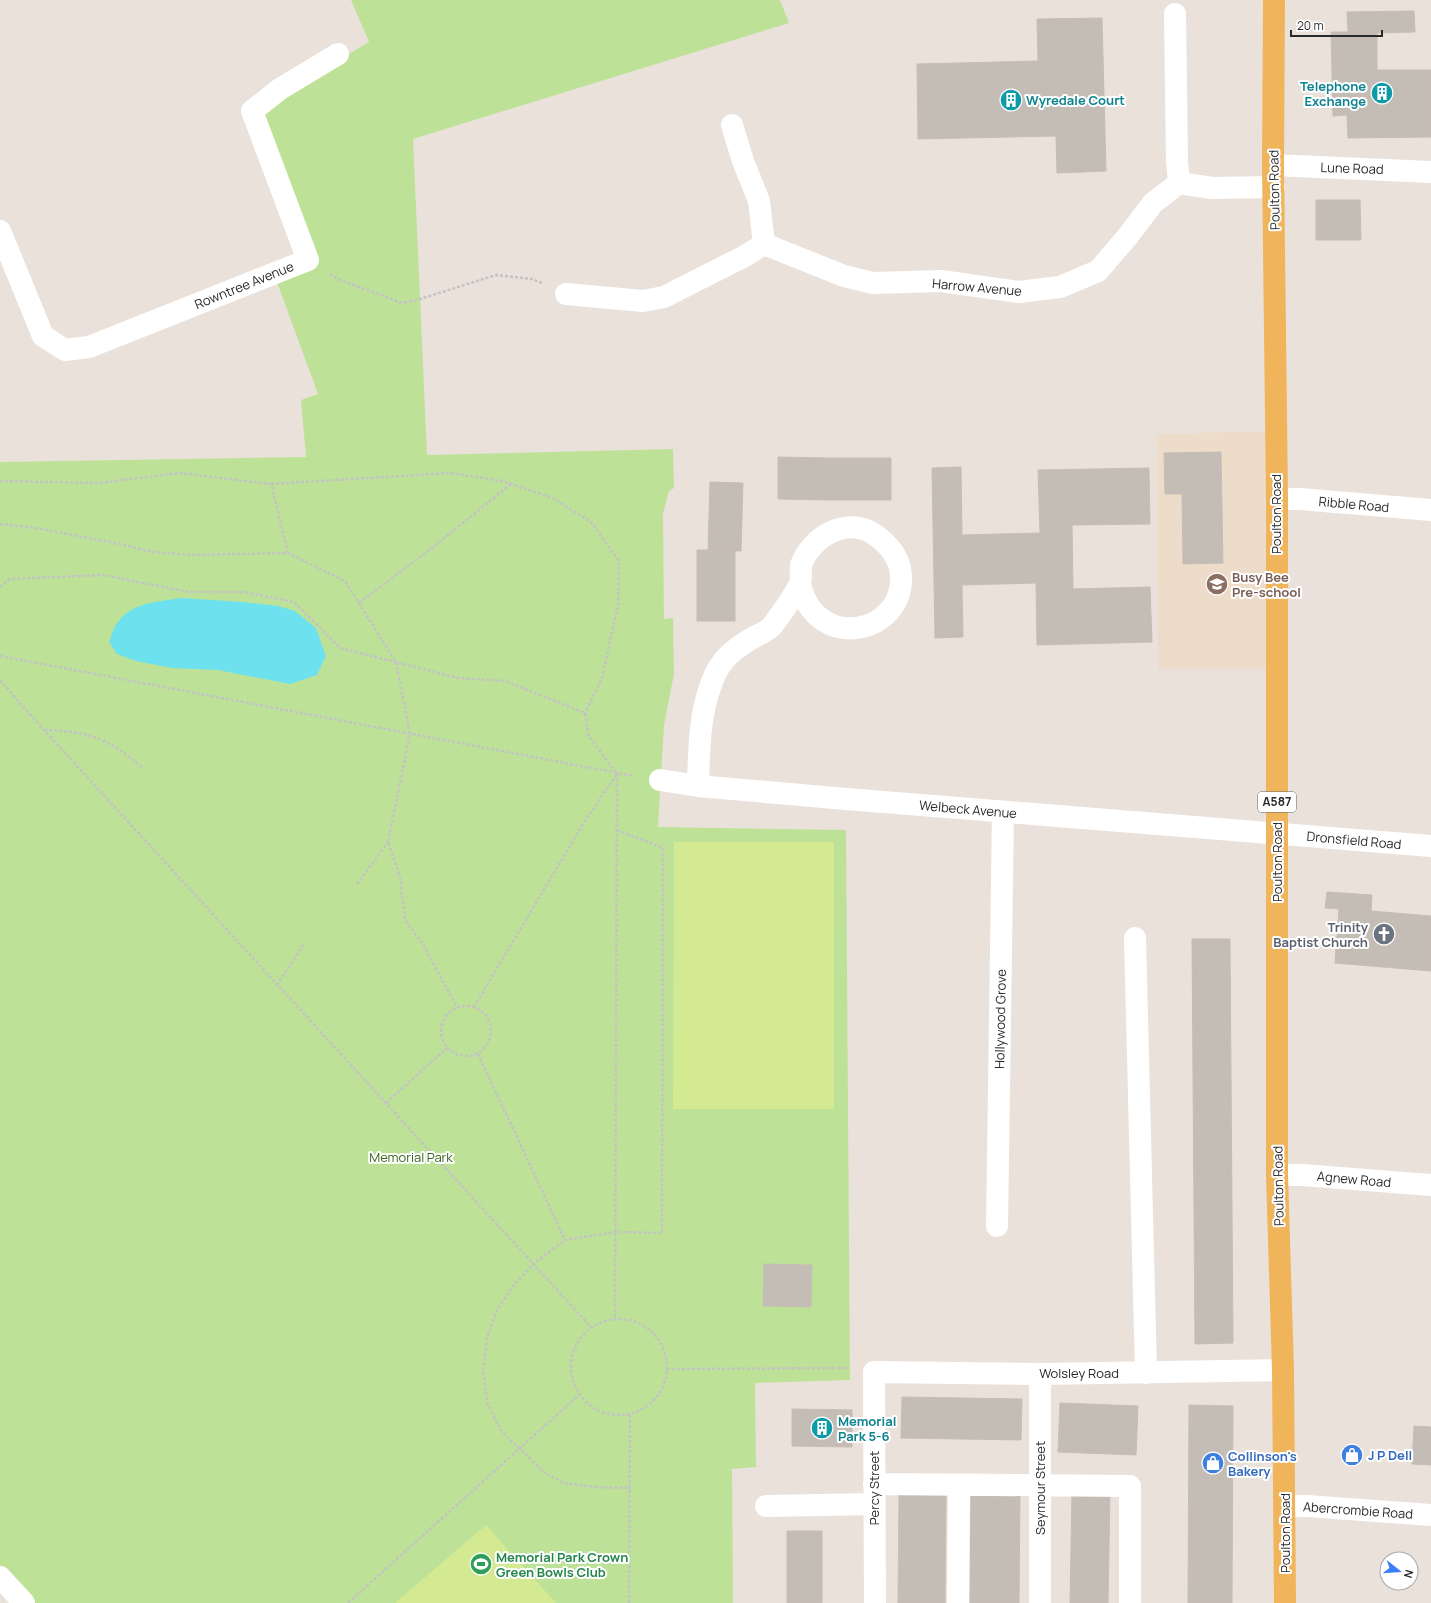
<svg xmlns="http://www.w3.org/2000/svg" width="1431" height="1603" font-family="Manrope,sans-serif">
<rect width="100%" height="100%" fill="#ebe1db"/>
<path fill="#eddcca" d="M1276 431V669H1158L1157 434Z"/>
<path fill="#bde297" d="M351 0H780L789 23 413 139 427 455 673 449 674 488 669 491 663 513 664 619 673 618 674 674 664 725 658 827 846 830 850 1380 755 1383 756 1467 732 1469 733 1603H24L0 1577V462L306 457 301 400 318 394 274 274 308 260 252 111 369 42Z"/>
<path fill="#d3e992" d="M674 842H834V1109H673Z
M486 1525 556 1603H395Z"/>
<path fill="#6de1ee" d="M181 598 243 602 278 606 295 611 316 628 326 656 317 675 290 684 218 670 172 668 136 661 117 654 109 642C112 636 113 627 118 622 132 602 158 602 181 598Z"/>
<path fill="#c4bdb6" stroke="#c7bdb4" d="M1414 11 1415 32 1377 33V70H1431V137L1348 138 1347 115 1333 116 1331 32H1348L1347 12Z
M1102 18 1106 171 1057 173 1056 136 918 139 917 64 1038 61 1037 19Z
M1316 200H1360L1361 240H1316Z
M1221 452 1223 563 1183 564 1182 494H1165L1164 453Z
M778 457 827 458V500L778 499Z
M827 458H891V500H827Z
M961 467 962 535 1040 533 1038 470 1149 468 1150 524 1072 525 1073 589 1150 587 1152 642 1037 645 1036 583 962 585 963 637 935 638 932 468Z
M710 482 743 483 741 551H708Z
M697 550H735V621H697Z
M1327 892 1372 895 1371 911 1431 916V971L1335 963 1339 909 1325 908Z
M1192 939H1230L1233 1343 1195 1344Z
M764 1264 812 1265 811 1307 763 1306Z
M902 1397 1022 1399 1021 1440 901 1438Z
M1060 1403 1138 1406 1136 1455 1058 1452Z
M1189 1405 1233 1406 1232 1603H1188Z
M792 1409 852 1410V1447L792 1446Z
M1414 1426 1431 1427V1465L1412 1464Z
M1072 1492H1110L1108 1603H1070Z
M971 1494H1020L1019 1603H970Z
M899 1495H946L945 1603H898Z
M787 1531H822V1603H787Z"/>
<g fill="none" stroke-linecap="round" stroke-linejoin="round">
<path stroke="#c3c3c3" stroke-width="2.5" stroke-dasharray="3 2" stroke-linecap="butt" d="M330 274 338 279 402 303 420 299 496 275 532 279 542 283
M0 481 98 483 179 473 271 484 288 553
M271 484 451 473 502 481 553 498 591 522 619 561 618 605 602 678 585 713
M0 524 35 528 110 542 154 552 190 555 288 553 345 581 396 662 410 734 388 842 400 877 405 920 422 943 457 1007
M0 587 10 579 103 575 188 592H244L294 602 340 648 458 678 505 681 585 713 589 736 617 774 615 1318
M359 603 437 544 511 484
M0 656 634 776
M0 680 34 719 591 1327
M44 730C89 731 110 739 144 769
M617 830 663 848 662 1233 615 1232 565 1240 533 1264 514 1285 498 1308 488 1335 483 1368 487 1402 501 1431 545 1473 564 1483 593 1487 631 1488
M357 884 388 842
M277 985 304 944
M441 1031a25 25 0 1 1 50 0a25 25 0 1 1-50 0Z
M474 1007 583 824 617 774
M478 1054 565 1240
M386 1103 447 1048
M571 1367a48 48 0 1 1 96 0a48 48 0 1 1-96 0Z
M667 1369 848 1368
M348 1603 580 1394
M629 1603 630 1414"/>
<path stroke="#fff" stroke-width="22" d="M1175 14 1177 161 1179 183
M732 125 743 161 759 201 764 244
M1273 165 1431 172
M0 231 43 336 65 350 89 347 308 260 252 111 280 89 338 54
M566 294 643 301 664 297 743 257 764 244 844 276 873 283 941 281 1019 292 1060 287 1098 271 1128 236 1153 203 1179 183 1212 188 1274 187
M1277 499H1300L1431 510
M660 780 698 786 846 799 1431 846
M698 786C699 752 699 714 712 682 720 659 734 649 754 637 760 634 768 631 772 626 777 620 798 590 800 583 802 578 800 571 801 565 811 537 846 516 874 534 888 544 900 557 901 575 904 636 815 652 800 584
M1135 938 1146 1373
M1277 1175H1302L1431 1185
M997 1226 1003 812
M874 1484 1130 1486V1603
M766 1506 874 1504
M1285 1506H1307L1431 1515
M0 1577 24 1603
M875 1603 874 1372 1040 1374 1283 1370
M958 1603 959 1485
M1040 1603V1374"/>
<path stroke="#f0b45b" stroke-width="22" d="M1274 0 1273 165 1277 499V1175L1283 1370 1285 1603"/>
</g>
<defs>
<g id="building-disc" transform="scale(1.15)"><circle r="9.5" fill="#0f9aa8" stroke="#fff"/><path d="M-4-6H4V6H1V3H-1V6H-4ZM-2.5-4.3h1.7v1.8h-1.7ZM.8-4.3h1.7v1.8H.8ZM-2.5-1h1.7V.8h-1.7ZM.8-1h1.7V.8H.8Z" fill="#fff"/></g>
<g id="school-disc" transform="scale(1.15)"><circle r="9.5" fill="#8d6e63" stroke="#fff"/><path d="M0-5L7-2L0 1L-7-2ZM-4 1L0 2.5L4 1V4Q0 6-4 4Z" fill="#fff"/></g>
<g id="church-disc" transform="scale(1.15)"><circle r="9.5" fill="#6b7280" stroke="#fff"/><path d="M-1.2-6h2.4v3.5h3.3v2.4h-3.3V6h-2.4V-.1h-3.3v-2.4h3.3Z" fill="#fff"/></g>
<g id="shop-disc" transform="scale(1.15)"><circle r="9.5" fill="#3f7fe0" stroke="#fff"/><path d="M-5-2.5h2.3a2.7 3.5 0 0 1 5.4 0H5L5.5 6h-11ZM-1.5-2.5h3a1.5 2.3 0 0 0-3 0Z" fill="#fff"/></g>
<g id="stadium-disc" transform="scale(1.15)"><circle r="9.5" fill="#2e9e5b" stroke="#fff"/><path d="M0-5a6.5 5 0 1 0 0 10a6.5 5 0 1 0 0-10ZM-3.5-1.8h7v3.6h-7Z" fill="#fff"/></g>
</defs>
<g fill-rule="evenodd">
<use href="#building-disc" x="1382" y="93"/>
<use href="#building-disc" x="1011" y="100"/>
<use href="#school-disc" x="1217" y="584"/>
<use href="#church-disc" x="1384" y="934"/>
<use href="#building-disc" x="822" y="1428"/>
<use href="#shop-disc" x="1352" y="1455"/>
<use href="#shop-disc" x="1213" y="1463"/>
<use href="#stadium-disc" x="481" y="1564"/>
</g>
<g text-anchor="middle" stroke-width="4" stroke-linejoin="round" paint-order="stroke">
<rect fill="#fff" stroke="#696969" stroke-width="1" x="1258" y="792" width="38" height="20" rx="3"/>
<g font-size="12" font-weight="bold" fill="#292929">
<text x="1277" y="806">A587</text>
</g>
<g font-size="13" font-weight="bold" fill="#0d838f" stroke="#fff" text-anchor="start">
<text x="1366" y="91" text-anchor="end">Telephone<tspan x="1366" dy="15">Exchange</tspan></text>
<text x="1026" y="105">Wyredale Court</text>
<text x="838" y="1426">Memorial<tspan x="838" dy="15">Park 5-6</tspan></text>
</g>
<g font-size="13" fill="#292929" stroke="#fff">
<text transform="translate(1352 168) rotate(2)" y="5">Lune Road</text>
<text transform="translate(1274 190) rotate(-91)" y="5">Poulton Road</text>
<text transform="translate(244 285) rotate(-22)" y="5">Rowntree Avenue</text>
<text transform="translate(977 287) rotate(5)" y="5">Harrow Avenue</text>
<text transform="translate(1354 504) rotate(5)" y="5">Ribble Road</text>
<text transform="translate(1276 514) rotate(-90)" y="5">Poulton Road</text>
<text transform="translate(968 809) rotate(5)" y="5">Welbeck Avenue</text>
<text transform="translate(1354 840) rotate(5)" y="5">Dronsfield Road</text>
<text transform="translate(1277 862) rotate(-90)" y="5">Poulton Road</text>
<text transform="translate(1000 1019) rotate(-89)" y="5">Hollywood Grove</text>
<text transform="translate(1354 1179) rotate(5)" y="5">Agnew Road</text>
<text transform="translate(1278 1186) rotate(-91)" y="5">Poulton Road</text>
<text x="1079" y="1378">Wolsley Road</text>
<text transform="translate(874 1488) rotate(-90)" y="5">Percy Street</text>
<text transform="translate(1040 1488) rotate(-90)" y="5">Seymour Street</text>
<text transform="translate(1358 1510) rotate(4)" y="5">Abercrombie Road</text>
<text transform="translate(1285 1533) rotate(-90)" y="5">Poulton Road</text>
</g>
<g font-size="13" font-weight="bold" fill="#785e54" stroke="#fff" text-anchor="start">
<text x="1232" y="582">Busy Bee<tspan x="1232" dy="15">Pre-school</tspan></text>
</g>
<g font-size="13" font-weight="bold" fill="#5b616d" stroke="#fff" text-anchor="end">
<text x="1368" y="932">Trinity<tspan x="1368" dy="15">Baptist Church</tspan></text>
</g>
<g font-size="13" fill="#36651a" stroke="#fff">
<text x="411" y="1162">Memorial Park</text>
</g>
<g font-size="13" font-weight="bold" fill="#366cbe" stroke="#fff" text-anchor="start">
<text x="1368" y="1460">J P Dell</text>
<text x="1228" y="1461">Collinson's<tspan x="1228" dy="15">Bakery</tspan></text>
</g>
<g font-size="13" font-weight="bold" fill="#27864d" stroke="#fff" text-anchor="start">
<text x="496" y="1562">Memorial Park Crown<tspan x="496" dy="15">Green Bowls Club</tspan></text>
</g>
</g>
<g transform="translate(1399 1571) rotate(107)"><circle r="19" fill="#ffffff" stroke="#a9a9a9"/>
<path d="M0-3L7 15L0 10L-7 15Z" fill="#3a7ef9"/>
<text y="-6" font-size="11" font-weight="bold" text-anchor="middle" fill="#292929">N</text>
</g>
<path d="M1291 30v6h91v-6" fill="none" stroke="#292929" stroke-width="2"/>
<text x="1297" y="30" font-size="12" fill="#292929" stroke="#ffffff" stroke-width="3" paint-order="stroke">20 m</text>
</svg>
